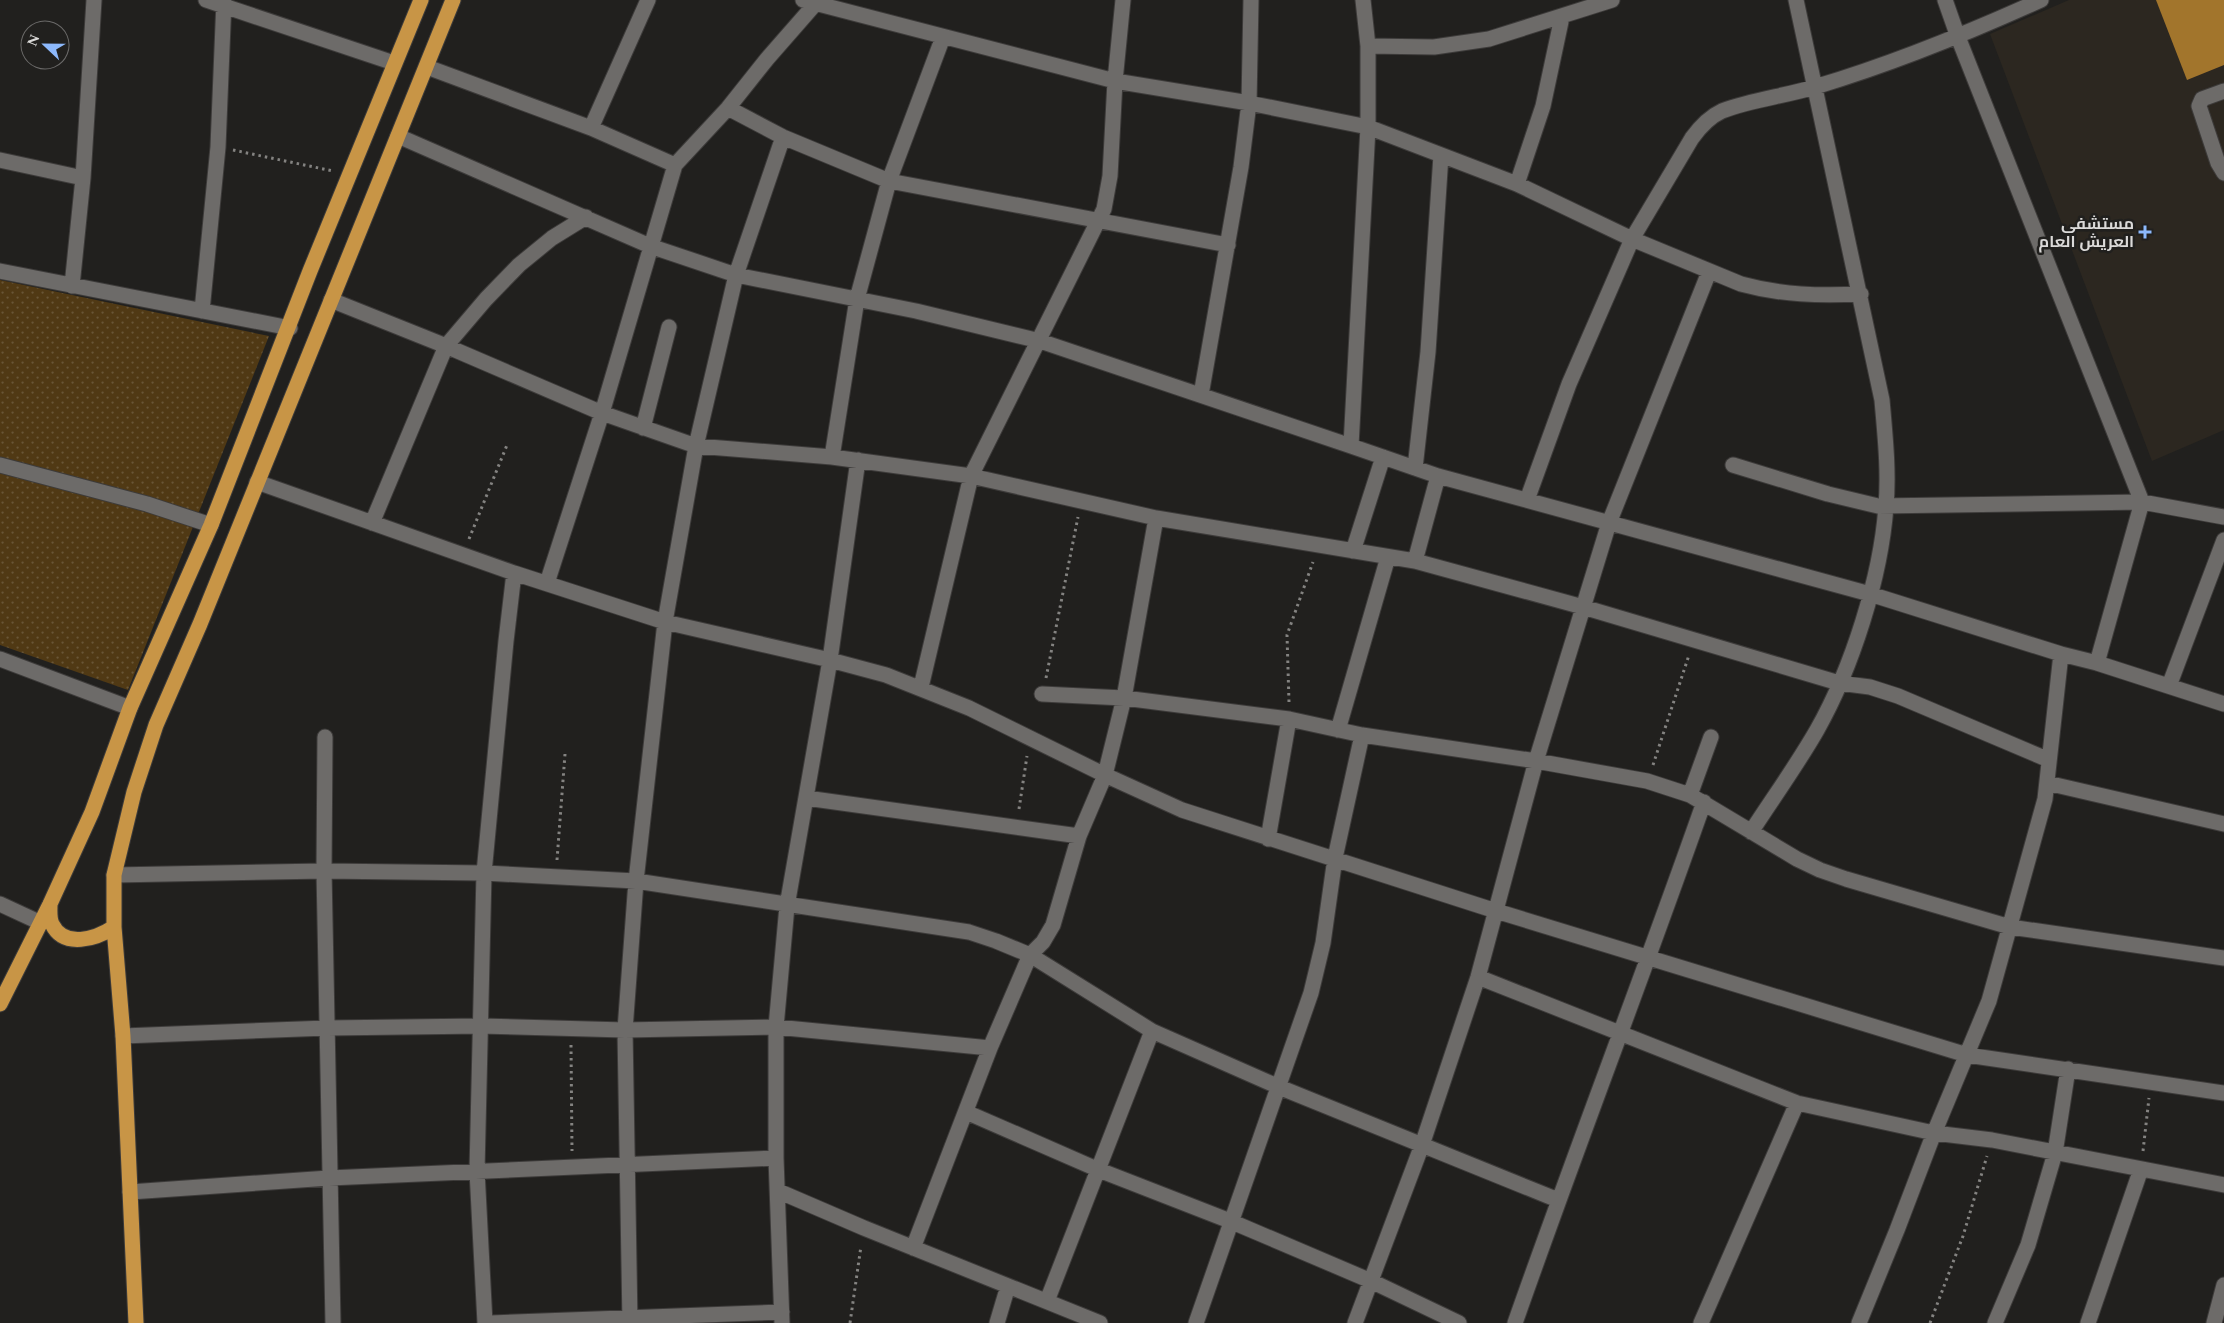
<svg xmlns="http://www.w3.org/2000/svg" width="2224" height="1323" font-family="Spectral,Cairo,serif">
<defs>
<pattern id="park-dots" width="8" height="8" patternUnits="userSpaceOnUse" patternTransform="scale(1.25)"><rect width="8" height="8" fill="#503914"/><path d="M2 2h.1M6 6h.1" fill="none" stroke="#695536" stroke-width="1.8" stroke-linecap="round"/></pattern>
</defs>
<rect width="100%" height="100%" fill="#21201e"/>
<path fill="#2c2720" d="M2069 0H2224V430L2152 461 1990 34Z"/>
<path fill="url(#park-dots)" d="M0 280 269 336 128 690 0 645Z"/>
<path fill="#a2752c" d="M2156 0H2224V65L2187 80Z"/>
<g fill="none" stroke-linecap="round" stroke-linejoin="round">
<g stroke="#3d3b3a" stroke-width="17">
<path id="minor" d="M206 0 394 63
M803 0 1115 81 1249 103 1368 127 1517 184 1632 239 1741 284C1781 295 1820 296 1861 294
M1363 0 1368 46V127L1351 446 1438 476 1870 594 2061 654 2097 663 2224 704
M1945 0 1958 37 2142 502 2097 663
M1368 46 1434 47 1489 39 1612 0
M427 67 591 128 675 165
M2224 91 2202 99 2199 106 2218 163 2224 173
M728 108 783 137 889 181 1228 245
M591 128 648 0
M398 136 650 246 736 275 916 311 1040 341 1351 446
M0 160 83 178
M1517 184 1543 106 1562 17
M0 271 290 328
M72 286 83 178 94 0
M331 300 446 346 602 413 696 446 832 457 971 476 1156 518 1415 561 1583 607 1839 683 1870 687 1898 696 2049 760
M202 311 218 147 224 0
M1201 395 1241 167 1249 103 1251 0
M643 428 669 327
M832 457 857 299 889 181 943 37
M0 465 147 504 211 525
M1733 465 1828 494 1878 506 2142 502 2224 517
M1415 468 1428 352 1441 155
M257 482 514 573 665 622 830 660 886 675 969 708 1105 775 1182 810 1496 911 1967 1055 2224 1093
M1527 500 1569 384 1632 239 1692 138C1700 127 1709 117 1722 111 1753 99 1787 96 1818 86 1895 63 1968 33 2041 0
M372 523 446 346 486 299 519 265 552 238 586 217
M1353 551 1383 457
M1415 561 1438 476
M547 583 602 413 675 165 728 108 767 59 816 3
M0 659 130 708
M2169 686 2224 540
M921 687 971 476 1104 209 1110 176 1115 81 1123 0
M1042 694 1124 698 1289 719 1362 735 1536 761 1647 781 1690 795 1797 859 1820 870 1846 879 2010 927 2224 958
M1338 730 1388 557
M325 737 324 871 333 1323
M2047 783 2224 824
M1690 795 1711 737
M806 798 1079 836
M1751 832C1773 798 1797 765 1817 730 1852 668 1881 577 1886 506 1889 471 1885 435 1882 400L1796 0
M1268 839 1289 719
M114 875 324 871 484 873 636 881 969 932 996 941 1030 955 1152 1031 1279 1087 1558 1200
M0 904 41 923
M1478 977 1797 1103 1934 1133 1992 1140 2224 1185
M123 1036 327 1028 481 1026 625 1030 776 1027 990 1048
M966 1112 1099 1170 1230 1221 1371 1281 1459 1323
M778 1191 864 1228 1100 1323
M130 1192 329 1178 776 1158
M913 1248 990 1048 1030 955 1043 942 1053 925 1079 836 1105 775 1124 698 1156 518
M1047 1301 1152 1031
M485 1323 477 1171 484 873 506 641 514 573
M491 1323 782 1312
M630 1323 625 1030 636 881 665 622 696 446 736 275 783 137
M782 1323 776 1158V1027L787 906 830 660 858 460
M997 1323 1008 1286
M1196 1323 1311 993 1323 943 1335 858 1362 735
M1355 1323 1422 1145 1478 977 1536 761 1609 523 1709 272
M1515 1323C1576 1149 1643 976 1704 802
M1701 1323 1797 1103
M1859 1323 1897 1230 1934 1133 1989 1001 2045 799 2061 654
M1995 1323 2028 1245 2055 1153 2068 1069
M2088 1323 2141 1169
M2214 1323 2224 1285"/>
</g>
<g stroke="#3d3b3a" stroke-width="17">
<path id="highway" d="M50 904C50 910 49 918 52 924 64 949 96 939 114 927
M0 1004 50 904 92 812 130 708 211 525 310 271 421 0
M136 1323 123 1036 114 927V875L134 792 156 725 200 624 453 0"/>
</g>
<path stroke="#848381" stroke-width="3" stroke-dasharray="2.5 4" stroke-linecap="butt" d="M233 150 333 171
M469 539 507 445
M1046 678 1078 517
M1289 702 1287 635 1313 562
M1653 765 1689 655
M1019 809 1027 756
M557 860 565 754
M571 1045 572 1151
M2143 1151 2149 1098
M850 1323 861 1246
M1930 1323 1963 1236 1987 1156"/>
<use href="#minor" stroke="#6d6b69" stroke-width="15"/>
<use href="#highway" stroke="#c89546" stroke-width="15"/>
</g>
<path fill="#8db9fc" stroke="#21201e" stroke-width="2" d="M2142.5 224.5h5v5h5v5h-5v5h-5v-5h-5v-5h5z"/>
<g text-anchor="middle" stroke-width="5" stroke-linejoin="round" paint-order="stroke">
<g font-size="16" font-weight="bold" fill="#dbdad9" stroke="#21201e" text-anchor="end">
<text x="2134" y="229">مستشفي<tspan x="2134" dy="18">العريش العام</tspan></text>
</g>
</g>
<g transform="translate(45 45) rotate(292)"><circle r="24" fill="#21201e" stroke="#6b6a69"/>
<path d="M0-4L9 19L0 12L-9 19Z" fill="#8db9fc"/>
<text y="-8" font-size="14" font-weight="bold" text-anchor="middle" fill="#dbdad9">N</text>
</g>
</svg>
